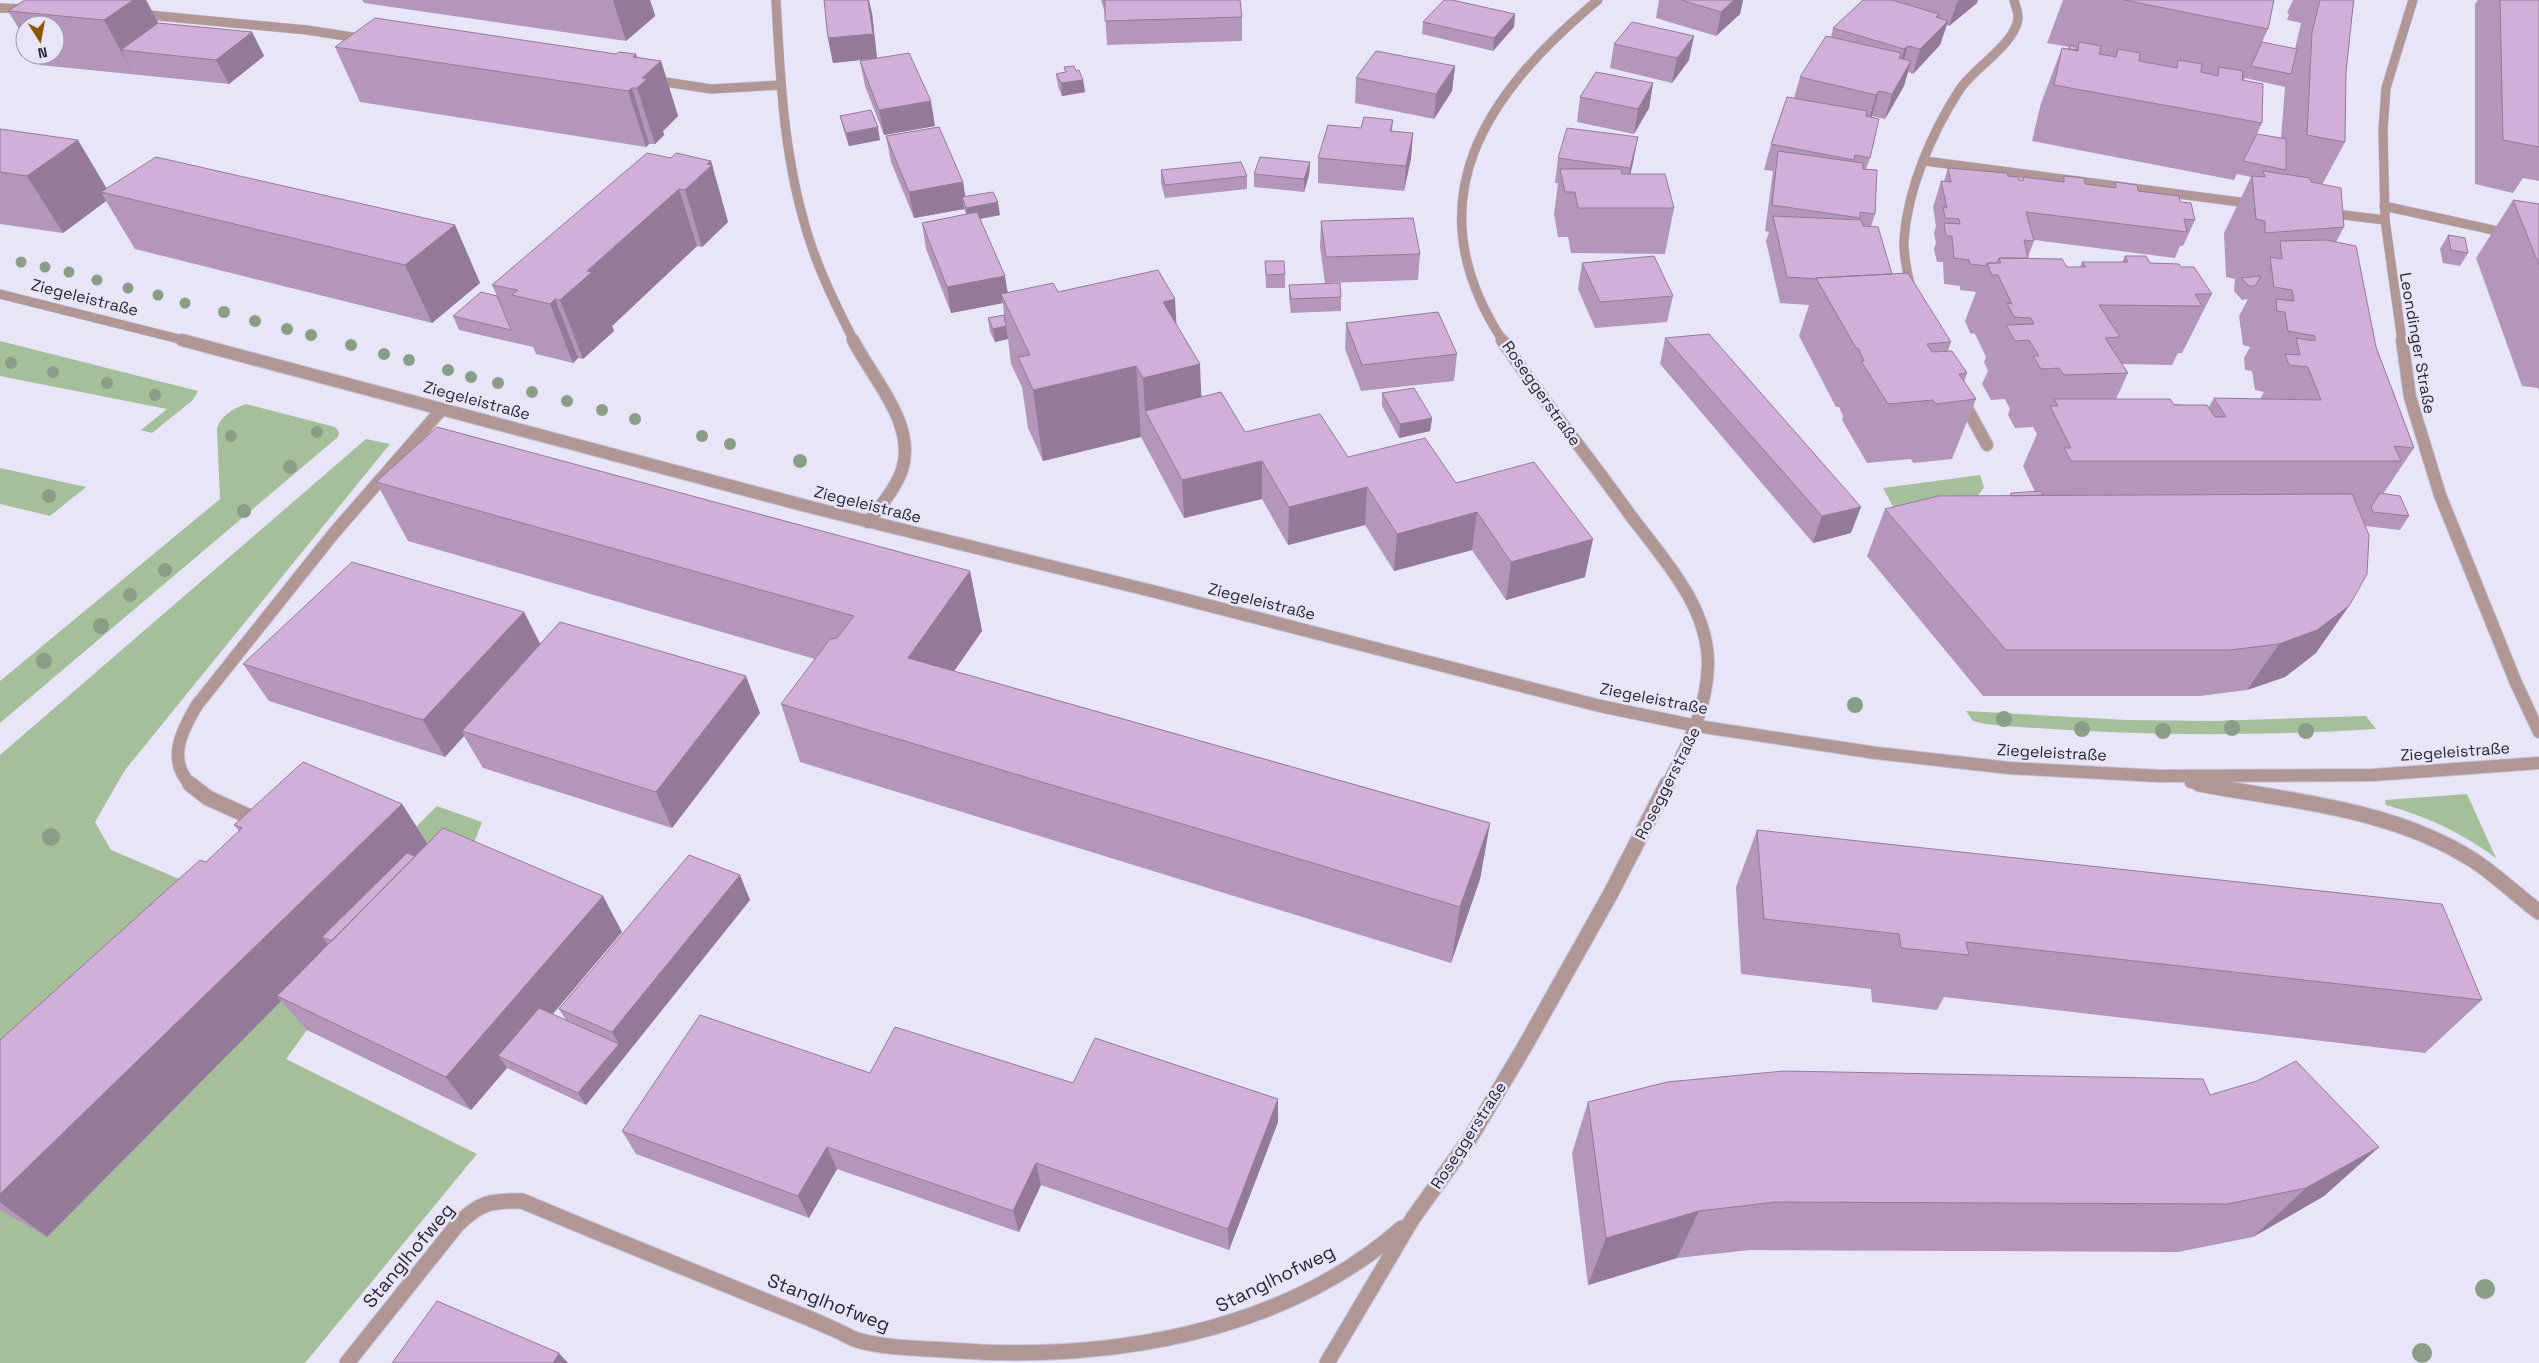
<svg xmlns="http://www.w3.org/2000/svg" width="2539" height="1363" font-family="'Space Grotesk',sans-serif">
<rect width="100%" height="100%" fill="#e9e5f9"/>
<path fill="#a5bf9a" d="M0 341 198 391 193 400 152 433 141 430 167 409 0 376Z
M246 404 335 427 339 432 338 437 0 723V681L220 499 217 429C220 416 234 408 246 404Z
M366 439 390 444 125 770 95 822 111 850 243 906 405 838 437 806 482 822 466 864 307 1030 286 1059 477 1154 305 1363H0V755Z
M0 468 86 487 50 516 0 504Z
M1980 475 1984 487 1965 516H1898L1883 488Z
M1966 711 2127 720 2213 721 2366 716 2376 729C2246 737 2115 736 1985 724L1973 721Z
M2467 794 2496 858C2462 833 2426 816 2386 805L2385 800Z"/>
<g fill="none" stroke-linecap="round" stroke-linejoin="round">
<g stroke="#c7c3d5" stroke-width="10">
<path id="service-far2" d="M1925 161 2255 204
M2384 206 2539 240
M2327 213 2385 220"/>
</g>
<g stroke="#c7c3d5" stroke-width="14">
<path id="service-far1" d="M191 785C166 760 182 730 197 705L334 533 442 409"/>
</g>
<g stroke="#c7c3d5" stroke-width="17">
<path id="service" d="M190 784 208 798 261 822"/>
</g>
<g stroke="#c7c3d5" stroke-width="10">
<path id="minor-far2" d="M0 8 29 9
M138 14 307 30 365 39
M652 80 711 89 781 85
M1911 288C1907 272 1903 255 1904 239 1908 187 1932 132 1960 89 1975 67 2014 45 2018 19 2019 13 2015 6 2014 0
M1503 341C1411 201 1485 94 1598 0"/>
</g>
<g stroke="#c7c3d5" stroke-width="14">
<path id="minor-far1" d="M1502 340C1541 399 1587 454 1628 512 1661 557 1708 604 1708 664 1707 711 1687 745 1667 785
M1962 399 1987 445"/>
</g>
<g stroke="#c7c3d5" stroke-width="17">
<path id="minor" d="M347 1363 457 1225C479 1203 491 1200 522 1201 603 1235 684 1268 766 1301 788 1310 810 1318 831 1328 840 1331 848 1337 857 1340 884 1348 917 1348 946 1350 1103 1362 1279 1336 1402 1228
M1327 1363 1413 1218 1469 1140 1525 1046 1611 893 1667 784"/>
</g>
<g stroke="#c7c3d5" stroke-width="10">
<path id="tertiary-far2" d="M776 0C780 73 783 147 803 218 814 261 834 302 854 341
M0 294 187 341
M2402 341 2385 220 2383 130 2386 88 2413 0"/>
</g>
<g stroke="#c7c3d5" stroke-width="14">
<path id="tertiary-far1" d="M182 340 814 508 1156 592 1600 706 1697 726 1876 753 2009 768 2159 776 2373 775 2539 763
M853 340C872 378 917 424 902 470 895 490 880 506 868 522
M2402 340 2410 397 2440 495 2516 683 2539 732
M2191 782 2206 785"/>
</g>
<g stroke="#c7c3d5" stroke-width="17">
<path id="tertiary" d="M2199 784C2291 801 2396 809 2476 862 2498 877 2518 896 2539 912"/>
</g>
<use href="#service-far2" stroke="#b09695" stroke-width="9"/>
<use href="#service-far1" stroke="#b09695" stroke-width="12"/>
<use href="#service" stroke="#b09695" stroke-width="15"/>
<use href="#minor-far2" stroke="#b09695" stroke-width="9"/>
<use href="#minor-far1" stroke="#b09695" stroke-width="12"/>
<use href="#minor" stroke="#b09695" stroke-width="15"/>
<use href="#tertiary-far2" stroke="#b09695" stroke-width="9"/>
<use href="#tertiary-far1" stroke="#b09695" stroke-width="12"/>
<use href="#tertiary" stroke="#b09695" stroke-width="15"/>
</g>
<g fill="#8a9e87">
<circle cx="21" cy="262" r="5.5"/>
<circle cx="45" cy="267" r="5.5"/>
<circle cx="69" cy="272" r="5.5"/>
<circle cx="97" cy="280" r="5.5"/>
<circle cx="128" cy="288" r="5.5"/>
<circle cx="158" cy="295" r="5.5"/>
<circle cx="185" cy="303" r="5.5"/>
<circle cx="224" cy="312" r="6"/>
<circle cx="255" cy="321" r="6"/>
<circle cx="287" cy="329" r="6"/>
<circle cx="311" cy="335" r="6"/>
<circle cx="351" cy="345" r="6"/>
<circle cx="384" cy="354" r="6"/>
<circle cx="409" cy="360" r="6"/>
<circle cx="11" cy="363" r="6"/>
<circle cx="448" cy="370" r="6"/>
<circle cx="53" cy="372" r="6"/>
<circle cx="471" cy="377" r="6"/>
<circle cx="107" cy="383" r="6"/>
<circle cx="498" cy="383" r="6"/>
<circle cx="532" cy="392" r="6"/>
<circle cx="155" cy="395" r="6"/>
<circle cx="567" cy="401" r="6"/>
<circle cx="602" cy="410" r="6"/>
<circle cx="635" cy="419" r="6"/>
<circle cx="317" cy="432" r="6"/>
<circle cx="231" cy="436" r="6"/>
<circle cx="702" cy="436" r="6"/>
<circle cx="730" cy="444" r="6"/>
<circle cx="800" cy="461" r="7"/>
<circle cx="290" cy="467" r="7"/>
<circle cx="49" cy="496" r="7"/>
<circle cx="244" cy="511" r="7"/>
<circle cx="165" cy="570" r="7"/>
<circle cx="130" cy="595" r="7"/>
<circle cx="101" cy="626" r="8"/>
<circle cx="44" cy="661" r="8"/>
<circle cx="1855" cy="705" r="8"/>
<circle cx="2004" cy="719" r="8"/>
<circle cx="2232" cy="728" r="8"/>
<circle cx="2082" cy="729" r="8"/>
<circle cx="2163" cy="731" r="8"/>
<circle cx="2306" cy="731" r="8"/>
<circle cx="51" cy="837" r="9"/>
<circle cx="2485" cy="1289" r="10"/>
<circle cx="2422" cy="1353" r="10"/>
</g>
<path fill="#b496bb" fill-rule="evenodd" d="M25 0H146L158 23 252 32 264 56 229 84 40 65 34 55H55V25H25V39L8 11Z
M362 0H650L655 16 626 41 364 3Z
M1101 0H1240L1242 17V41L1107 45 1105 13Z
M1659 0H1743L1740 14 1716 36 1656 18Z
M1863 0H1978L1977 3 1949 26 1947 25 1940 45 1913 74 1908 72 1904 86 1885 119 1872 116 1871 117 1870 158 1866 169 1875 214 1871 227 1892 274 1951 342 1948 351 1967 373 1964 382 1976 399 1952 459 1913 463 1911 459 1867 463 1842 420 1843 416 1839 407H1836L1799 336 1809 305 1780 303 1766 241 1769 232 1765 231 1773 171 1764 170 1771 144 1794 98 1800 77 1831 37 1833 28Z
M2063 0H2274L2268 29 2262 42 2295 49 2301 23 2287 20 2289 14 2287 13 2293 0H2354L2353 6 2346 72 2345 142 2322 185 2344 227 2336 242 2376 347 2414 448 2383 494 2409 516 2400 530 2365 526 2316 653 2285 677 2247 690 2200 696H1983L1867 556 1885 509 2009 496 2011 493 2035 492 2023 466 2037 434 2033 427 2015 428 2008 415 2010 409 2005 399 1991 400 1982 384 1988 371 1984 362 1986 357 1975 334 1970 333 1965 321 1976 292 1960 290V286L1944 284 1943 262H1937L1934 249 1936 243 1934 233 1936 226 1933 207 1941 181H1944L1948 168 2008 176 2022 180 2023 177 2062 181 2064 176 2085 184 2112 187 2115 182 2138 191 2180 202 2195 220 2183 246H2180L2175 258 2034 240V241L2028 257V258L2067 267H2080L2082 262H2122L2125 256 2150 263 2181 267 2212 294 2182 353H2178L2172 365 2122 364 2128 373 2116 399 2209 407 2214 398 2260 399 2264 392 2255 390 2252 371 2245 370 2244 358 2250 347 2243 345 2239 316 2248 299 2242 300 2234 291 2235 279 2226 277 2224 233 2251 177 2237 174 2234 180 2032 141 2041 103 2062 48 2068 49 2069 47 2047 43ZM2245 78 2285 87 2281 138 2257 134 2262 123 2244 80Z
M2478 0H2539V181L2523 178 2513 193 2475 184V4Z
M872 13 877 58 935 126 884 135 865 86 860 61 873 59 833 63 828 38Z
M1515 14 1514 27 1493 51 1422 34 1423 22Z
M1614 44 1689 60 1672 83 1610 68Z
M335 47 636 54 637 57 661 61 678 116 663 131 664 135 655 144H649L646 147 360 102Z
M1455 66 1452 91 1434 119 1355 103 1356 78Z
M1064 67 1076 71 1083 80 1085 92 1062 96 1058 86 1056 74 1065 72Z
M1653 83 1649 108 1634 134 1577 122 1580 97Z
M840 116 880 140 849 146 843 128Z
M1393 120 1392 131 1413 133 1411 158 1404 191 1318 183V158L1361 128Z
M0 129 107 188 455 225 480 283 432 323 135 249 106 201 63 233 0 224Z
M886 136 963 182 965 197 1000 215 980 219 1008 292H1058L1176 323 1202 397 1245 432 1456 483 1585 577 1506 600 1472 550 1394 571 1365 525 1288 545 1262 499 1184 518 1141 437 1043 461 1028 428 1022 387 1011 364 1008 339 995 342 990 332 988 318 1004 315 1003 303 951 313 926 249 922 223 966 214 964 209 914 218 891 162Z
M1638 137 1630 174 1674 208 1665 254 1571 253 1568 237H1558L1554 214 1558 183H1555L1558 158Z
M671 158 711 161 728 222 702 247 697 246 612 326 614 331 583 359 578 358 573 363 536 354 533 347 459 330 453 316 497 296 492 285Z
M1310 162 1309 175 1304 192 1254 187V174Z
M1161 170 1247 176V189L1165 198 1161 183Z
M2513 200 2539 204V391L2538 388 2522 386 2476 258Z
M1321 221 1420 254 1418 280 1325 283 1320 247Z
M2448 235 2468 253 2460 266 2443 263 2440 249Z
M1265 261 1285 274V288H1266Z
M1582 263 1673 296 1667 322 1595 328 1578 289Z
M1289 285 1341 297V311L1291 313 1289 298Z
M1346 323 1457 354 1454 381 1361 391 1345 349Z
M1665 338 1851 533 1813 543 1660 364Z
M1382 393 1432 418 1430 431 1399 438 1382 406Z
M376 482 970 571 982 631 954 671 1490 823 1480 879 1451 963 800 762 781 704 815 659 408 541Z
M524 612 540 645 760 713 672 828 483 768 464 736 445 757 269 701 243 664Z
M402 804 428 844 622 932 553 1014 566 1020 559 1009 750 900 586 1105 507 1068 471 1110 307 1030 281 1001 47 1237 0 1210V1040L206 862 239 831 234 825Z
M1757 830 2482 1000 2425 1053 1944 997 1937 1010 1872 1002 1871 989 1741 974 1736 887Z
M870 1073 1073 1083 1278 1099V1122L1229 1250 1041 1185 1019 1232 837 1169 809 1218 636 1154 622 1131Z
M2210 1095 2379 1147 2324 1196 2253 1237 2178 1252 1750 1250 1677 1258 1588 1285 1572 1153 1588 1102Z"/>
<path fill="#927a98" d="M133 0H146L171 47 121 50 134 75 104 20Z
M613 0H650L655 16 626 41Z
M868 0H869L872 13 877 58 833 63 828 38Z
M1734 0H1743L1740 14 1716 36 1721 12Z
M1959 0H1978L1977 3 1949 26 1957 2Z
M1515 14 1514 27 1493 51 1494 38Z
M1939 14 1932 38 1948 21 1940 45 1913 74 1920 49 1936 17Z
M252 32 264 56 229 84 216 60Z
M1694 36 1689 60 1672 83 1677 58Z
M1908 46 1901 70 1897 74 1904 49Z
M636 54 643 78 661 61 678 116 663 131 664 135 655 144 637 88 633 57Z
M1911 61 1904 86 1885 119 1892 94Z
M1455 66 1452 91 1434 119 1436 94Z
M1083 80 1085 92 1062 96 1061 83Z
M1653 83 1649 108 1634 134 1638 109Z
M632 88 649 144 646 147 628 91Z
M1879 91 1872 116 1869 120 1876 95Z
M931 101 935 126 884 135 879 110Z
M878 127 880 140 849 146 846 133Z
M1413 133 1411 158 1404 191 1406 166Z
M1638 137 1633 163 1626 193 1630 168Z
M78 140 110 194 101 192 106 201 63 233 27 176Z
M711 161 728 222 702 247 685 190Z
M1310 162 1309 175 1304 192V179Z
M963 182 967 207 998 202 1000 215 968 221 966 208 962 197 964 209 914 218 909 192Z
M679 189 697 246 612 326 614 331 583 359 560 300 587 271Z
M455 225 480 283 432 323 405 265Z
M1005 276 1009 302 1001 294 1003 303 951 313 947 287Z
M555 299 578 358 573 363 550 304Z
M1175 299 1179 369 1200 364 1203 435 1145 411 1143 378 1163 302Z
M1006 326 1008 339 995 342 993 329Z
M1136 366 1141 437 1043 461 1033 390Z
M1432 418 1430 431 1399 438 1400 424Z
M1262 461V499L1184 518 1182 480Z
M1367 487 1365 525 1288 545 1289 507Z
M1861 507 1851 533 1813 543 1822 516Z
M1477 512 1472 550 1394 571 1397 534Z
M1593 539 1585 577 1506 600 1511 562Z
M970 571 982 631 922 717 908 658Z
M2349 606 2316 653 2285 677 2247 690 2279 644Z
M524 612 543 649 462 731 464 736 445 757 423 720Z
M746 676 760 713 672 828 656 792Z
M402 804 431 850 322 937 332 950 277 996 281 1001 47 1237 0 1202V1194Z
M1490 823 1480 879 1451 963 1460 907Z
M740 875 750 900 586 1105 578 1093 619 1044 612 1032Z
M603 896 622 932 512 1062 498 1056 507 1068 471 1110 446 1077Z
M1278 1099V1122L1229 1250 1228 1229Z
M827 1147 837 1169 809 1218 798 1196Z
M2379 1147 2324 1196 2253 1237 2306 1188Z
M1036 1163 1041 1185 1019 1232 1013 1211Z
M1699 1211 1677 1258 1588 1285 1606 1238Z
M559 1353 568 1363H553Z"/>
<path fill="#d1afd9" stroke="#927a98" d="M25 0H133L104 20 8 11Z
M824 0H868L873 34 828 38Z
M1105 0H1240L1242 17 1105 21Z
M1444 0H1452L1515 14 1494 38 1423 22Z
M1681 0H1734L1721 12Z
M1863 0H1892L1939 14 1936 17 1948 21 1920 49 1908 46 1904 49 1833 28Z
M2124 0H2274L2268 29Z
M2320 0H2354L2353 6 2346 72 2345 142 2307 135 2312 32Z
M2500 0H2539V147L2503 140Z
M375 18 616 54 619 52 636 54 633 57 661 61 642 78 647 79 637 88H632L628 91 335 47Z
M1632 22 1694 36 1677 58 1614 44Z
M158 23 252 32 216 60 121 50Z
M1826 36 1901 53 1899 58 1911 61 1892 94 1879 91 1876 95 1800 77Z
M2079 42 2101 46 2099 54 2116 57 2118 49 2140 53 2139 61 2177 68 2178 60 2202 64 2201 72 2218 76 2219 67 2243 71 2242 80 2263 84 2262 123 2054 85 2062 48 2078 51Z
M2262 42 2297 49 2291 74 2251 66Z
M2070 45 2077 47 2076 50 2069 49Z
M1376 51 1455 66 1436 94 1356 78Z
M909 53 931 101 879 110 860 61Z
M1074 66 1076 71 1079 70 1083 80 1061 83 1056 74 1066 72 1064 67Z
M1596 72 1653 83 1638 109 1580 97Z
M1787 97 1867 111 1866 116 1879 119 1870 158 1855 155 1854 160 1771 144Z
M871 110 878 127 846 133 840 116Z
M1364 117 1393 120 1390 131 1413 133 1406 166 1318 158 1328 125 1361 128Z
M939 127 963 182 909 192 886 136Z
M1567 128 1638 137 1630 168 1558 158Z
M0 129 78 140 27 176 0 172Z
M2257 134 2286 139V170L2243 161Z
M1778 151 1863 163V169L1877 170 1875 214 1860 212V218L1772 205Z
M647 153 671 158 676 153 711 161 707 164 712 165 685 190 679 189 587 271 592 272 560 300 555 299 550 304 512 295 518 290 492 285Z
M156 157 455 225 405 265 101 192Z
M1260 157 1310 162 1304 179 1254 174Z
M1241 162 1247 176 1165 185 1161 170Z
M1948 168 2007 173 2008 176 2018 177 2019 180 2023 181V177L2064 182V176L2084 178 2085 184 2116 188 2115 182 2137 185 2138 191 2179 196 2180 202 2191 203 2195 220 2184 219 2187 232 2026 212 2034 241 2024 240 2028 258H1999L1997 263H1987L1986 266 1970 264 1969 260 1954 258 1952 236H1946L1944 223 1960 224 1959 219 1945 218 1943 207 1947 208 1941 181 1951 182Z
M1560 169H1621L1622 174H1665L1674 208H1578L1575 192H1565Z
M2263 171 2310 178 2311 182 2341 188 2344 227 2265 233V221L2256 219 2252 176 2265 177Z
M993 192 998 202 966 208 962 197Z
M2513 200 2539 204V265Z
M977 212 1005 276 947 287 922 223Z
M1773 216 1861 220 1863 226 1878 227 1892 274 1816 278 1817 279 1787 277Z
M1413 218 1420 254 1326 257 1321 221Z
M2448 235 2465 238 2468 253 2451 250Z
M2326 240 2356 246 2376 347 2414 448 2394 446 2401 461H2071L2064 448H2071L2050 406H2058L2054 399H2170L2174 405H2207L2215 417H2226L2214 398 2321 400 2308 367 2289 365 2285 354 2300 355 2296 338 2315 341V336L2288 331 2285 312 2277 311 2276 299 2294 301 2292 290 2274 287 2270 257 2282 259 2280 241Z
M1654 256 1673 296 1600 302 1582 263Z
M2125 256H2146L2150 263 2179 264 2181 267H2194L2212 294H2195L2202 306 2099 305 2120 337 2105 338 2128 373 2064 375 2059 368 2041 369 2033 356H2039L2029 340 2015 341 2006 325 2034 324 2031 318 2014 317 2007 303 2012 304 1998 275H1992L1987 263H2001L1999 258 2062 259 2067 267H2085L2082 262H2128Z
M1265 261H1284L1285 274 1266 275Z
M1158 270 1175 299 1163 302 1200 364 1143 378 1136 366 1033 390 1018 357 1030 355 1001 294 1053 283 1058 292Z
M1908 273 1951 342 1927 344 1932 352 1952 351 1967 373 1959 374 1976 399 1936 404 1933 400 1888 404 1861 361H1864L1858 348H1856L1816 278Z
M2261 276 2255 286H2249L2241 278Z
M1340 283 1341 297 1291 299 1289 285Z
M481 292 497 296 511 330 453 316Z
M1438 312 1457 354 1362 365 1346 323Z
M1004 315 1006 326 993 329 988 318Z
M1709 334 1861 507 1822 516 1665 338Z
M1414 388 1432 418 1400 424 1382 393Z
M1221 392 1245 432 1320 414 1348 457 1425 438 1456 483 1534 462 1593 539 1511 562 1477 512 1397 534 1367 487 1289 507 1262 461 1182 480 1145 411Z
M437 427 970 571 908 658 1490 823 1460 907 781 704 830 639 837 638 854 616 376 482Z
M2041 491 2043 495 2012 496 2011 493Z
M2380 493 2400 496 2409 516 2373 512 2371 507Z
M2352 494 2369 535 2367 574 2349 606 2317 630 2279 644 2230 650H2006L1885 509 1938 496Z
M352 562 524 612 423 720 243 664Z
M560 622 746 676 656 792 462 731Z
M303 762 402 804 0 1194V1040L200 860 206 862 242 828 234 825Z
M443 828 603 896 446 1077 277 996Z
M1757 830 2442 904 2482 1000 1966 942 1969 955 1901 948 1899 934 1764 919Z
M407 853 415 856 332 941 322 937Z
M689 855 740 875 612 1032 559 1009Z
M539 1008 619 1044 578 1093 498 1056Z
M700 1015 870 1073 895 1027 1073 1083 1095 1038 1278 1099 1228 1229 1036 1163 1013 1211 827 1147 798 1196 622 1131Z
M2296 1061 2379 1147 2306 1188 2227 1204 1776 1202 1699 1211 1606 1238 1588 1102 1667 1082 1784 1071 2203 1079 2210 1095 2257 1081Z
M437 1301 559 1353 553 1363H392Z"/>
<g text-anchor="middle" stroke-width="5" stroke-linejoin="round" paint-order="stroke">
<g font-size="16" fill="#2a2830" stroke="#e9e5f9">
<text transform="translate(85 297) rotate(14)" y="6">Ziegeleistraße</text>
<text transform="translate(2418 343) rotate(80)" y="6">Leondinger Straße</text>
<text transform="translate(1542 393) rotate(55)" y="6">Roseggerstraße</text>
<text transform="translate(477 400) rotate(15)" y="6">Ziegeleistraße</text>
<text transform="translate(868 504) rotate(14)" y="6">Ziegeleistraße</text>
<text transform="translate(1262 601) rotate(14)" y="6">Ziegeleistraße</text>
<text transform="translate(1654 698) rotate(11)" y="6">Ziegeleistraße</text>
<text transform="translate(2455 751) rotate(-4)" y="6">Ziegeleistraße</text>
<text transform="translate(2052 752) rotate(3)" y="6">Ziegeleistraße</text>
<text transform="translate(1667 783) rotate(-63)" y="6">Roseggerstraße</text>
<text transform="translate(1468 1135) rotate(-57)" y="6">Roseggerstraße</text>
</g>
<g font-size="19" fill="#2a2830" stroke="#e9e5f9">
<text transform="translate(408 1255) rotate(-50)" y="7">Stanglhofweg</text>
<text transform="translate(1275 1278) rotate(-26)" y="7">Stanglhofweg</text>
<text transform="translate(829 1302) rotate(21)" y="7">Stanglhofweg</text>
</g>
</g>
<g transform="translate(40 40) rotate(169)"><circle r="24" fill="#e9e5f9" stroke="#9d99a9"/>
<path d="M0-4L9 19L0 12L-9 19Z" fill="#8c5608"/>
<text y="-8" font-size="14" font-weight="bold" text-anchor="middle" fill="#2a2830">N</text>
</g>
</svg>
